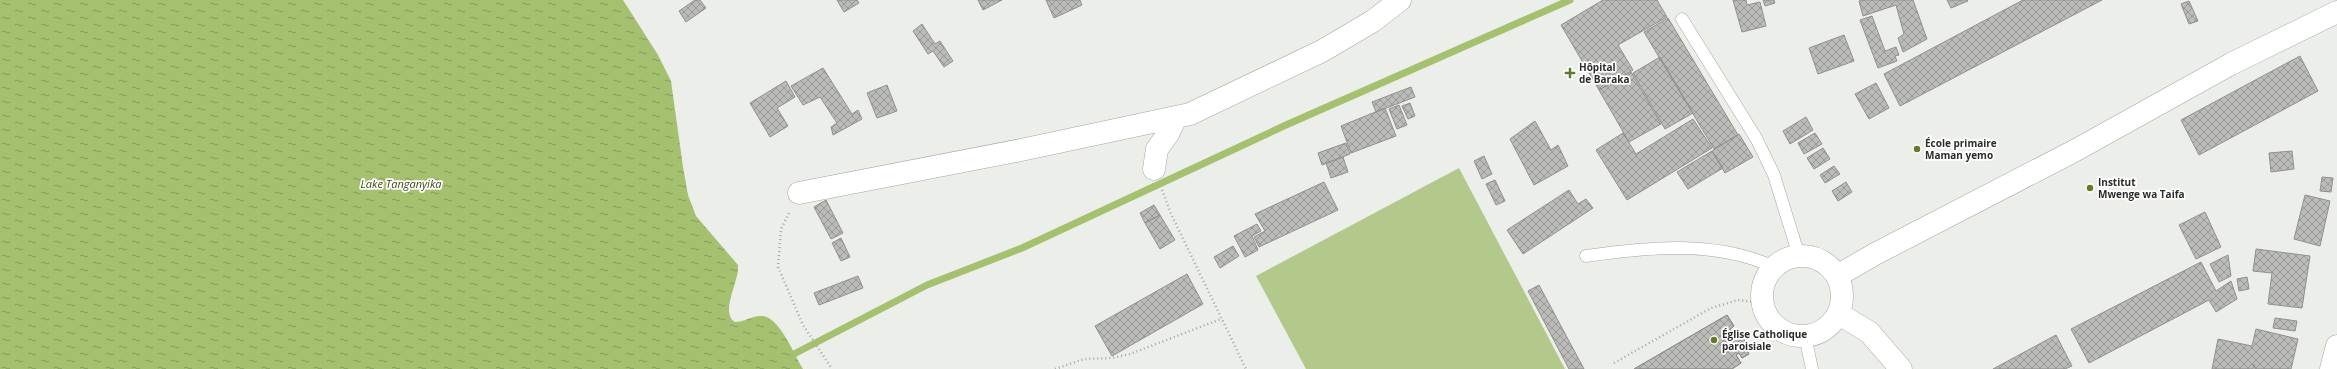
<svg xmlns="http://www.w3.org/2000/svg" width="2337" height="369" font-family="'Open Sans',sans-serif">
<defs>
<pattern id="water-ripples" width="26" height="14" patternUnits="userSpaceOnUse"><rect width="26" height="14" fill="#a5c06f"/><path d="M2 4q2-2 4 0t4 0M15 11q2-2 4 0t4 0" fill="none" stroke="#879c5b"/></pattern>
<pattern id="building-cross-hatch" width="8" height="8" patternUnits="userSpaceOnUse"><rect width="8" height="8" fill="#bbbcb8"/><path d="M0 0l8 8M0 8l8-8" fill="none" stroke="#989996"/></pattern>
</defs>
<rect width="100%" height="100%" fill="#eceeea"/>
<path fill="#b3c98c" d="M1459 168 1565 369H1306L1256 276Z"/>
<path fill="url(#water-ripples)" d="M0 0H623L658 55 671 81 683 167 688 195 696 216 738 265C740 281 719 312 735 322 744 322 753 315 762 316 780 317 794 355 803 369H0Z"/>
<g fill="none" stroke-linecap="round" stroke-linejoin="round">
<path stroke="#a5c06f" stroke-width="7" d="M794 354 927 285 1022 248 1286 125 1570 0"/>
</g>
<path fill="url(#building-cross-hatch)" stroke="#8f918c" d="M695 0H700L706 8 686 22 679 11Z
M837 0H857L859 3 844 12Z
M978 0H1002L983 10Z
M1046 0H1080L1082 5 1054 18Z
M1603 0H1657L1667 17 1618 45 1633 70 1599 90 1561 25Z
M1733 0H1746L1747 5 1760 2 1766 26 1742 32Z
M1763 0H1774L1775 3 1765 6Z
M1862 0H1913L1927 39 1903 52 1898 38 1904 34 1896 5 1863 16 1859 1Z
M1947 0H1967L1968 1 1951 8Z
M2023 0H2102L1900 106 1884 74Z
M2189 1 2198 21 2189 24 2181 4Z
M1872 16 1885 51 1896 47 1899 55 1895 56 1897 61 1878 68 1860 20Z
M1668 18 1738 135 1714 149 1644 32Z
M922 24 935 44 940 41 953 61 944 67 933 51 928 54 913 31Z
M1844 35 1854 61 1818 74 1809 48Z
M2300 56 2318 91 2199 155 2181 120Z
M1660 57 1693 113 1665 129 1633 73Z
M823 68 852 114 858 110 862 119 833 135 831 127 837 123 820 97 803 105 791 86Z
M1631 72 1661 124 1629 142 1599 90Z
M786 81 795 97 777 108 788 126 770 137 750 103Z
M1876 83 1889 108 1869 119 1855 94Z
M887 85 897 111 877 118 867 93Z
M1411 87 1415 97 1376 112 1372 102Z
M1410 103 1415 116 1408 119 1402 106Z
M1399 105 1407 125 1397 129 1389 109Z
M1385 108 1396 136 1351 153 1341 126Z
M1806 117 1813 130 1790 144 1783 131Z
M1693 119 1712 148 1627 200 1596 150 1623 133 1636 154Z
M1535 121 1551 150 1558 145 1568 166 1534 185 1510 139Z
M1815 133 1822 144 1804 154 1798 143Z
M1739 134 1753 157 1725 173 1712 151Z
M1346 143 1350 154 1322 165 1318 153Z
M1823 148 1830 159 1814 169 1807 158Z
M1712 151 1723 168 1688 189 1677 172Z
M2292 151 2294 169 2271 172 2269 153Z
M1484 156 1492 174 1482 179 1474 161Z
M1343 157 1348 172 1331 178 1326 163Z
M1834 166 1840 174 1825 183 1820 175Z
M2322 177 2333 178 2331 192 2320 191Z
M1495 180 1505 201 1496 205 1486 184Z
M1324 182 1338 210 1259 247 1254 237 1265 231 1255 214Z
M1846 182 1852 192 1838 201 1832 191Z
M1569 190 1578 204 1586 199 1593 208 1523 254 1507 230Z
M2305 195 2330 201 2320 246 2294 239Z
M826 200 843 233 831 239 814 207Z
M1154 205 1160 215 1145 223 1140 213Z
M2205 212 2221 247 2196 259 2179 225Z
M1160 215 1175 240 1160 249 1145 223Z
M1257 224 1261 231 1252 236 1258 250 1245 257 1234 236Z
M841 238 850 257 841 261 832 243Z
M1233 246 1239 256 1220 268 1214 257Z
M2256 249 2310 256 2302 308 2268 304 2272 273 2253 271Z
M2228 255 2231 276 2219 282 2210 264Z
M2201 262 2216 291 2231 281 2237 299 2216 312 2209 300 2089 363 2071 329Z
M1187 274 1203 304 1112 356 1095 326Z
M858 276 863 288 819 305 814 293Z
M2247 277 2249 289 2239 291 2237 279Z
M1539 285 1584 369H1569L1528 291Z
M1727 315 1734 326 1730 329 1732 332 1738 329 1748 347 1746 349 1749 354 1742 358 1739 353 1736 355 1741 363 1732 369H1634Z
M1727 315 1734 326 1730 329 1732 332 1738 329 1748 347 1746 349 1749 354 1742 358 1739 353 1736 355 1741 363 1732 369H1634Z
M2275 318 2297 321 2295 331 2273 328Z
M2256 329 2298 339 2291 369H2255L2254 364 2253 369H2212L2218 339 2252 346Z
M2056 335 2072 366 2065 369H1993Z"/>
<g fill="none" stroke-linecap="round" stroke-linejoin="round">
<g stroke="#a5a7a2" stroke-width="13">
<path id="service" d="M1682 19 1756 138 1774 175 1799 256
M1586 256C1649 247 1715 240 1774 267
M1805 336 1812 369"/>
</g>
<g stroke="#a5a7a2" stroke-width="23">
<path id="minor" d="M1154 169 1157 149 1168 134 1176 117
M799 193 1021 150 1190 114 1322 51 1373 21 1400 0
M1762 296a40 40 0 1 1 80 0a40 40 0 1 1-80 0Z
M1837 276 1875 254 2076 150 2231 64 2337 12
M1839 314 1869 332 1901 369"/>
</g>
<g stroke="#a5a7a2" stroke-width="23">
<path id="tertiary" d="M2331 369 2337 346"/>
</g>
<path stroke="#a5a7a4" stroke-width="2.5" stroke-dasharray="1 3" stroke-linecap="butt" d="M1162 190 1171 214 1246 369
M789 213 781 229 778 267 803 325 832 369
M1614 363 1711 308 1738 300 1762 303
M1055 369 1084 359 1112 358 1130 354 1221 319"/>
<use href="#service" stroke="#fff" stroke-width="12"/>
<use href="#minor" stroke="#fff" stroke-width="22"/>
<use href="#tertiary" stroke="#fff" stroke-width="22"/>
</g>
<g fill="#637a2c" stroke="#fff" stroke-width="1.5">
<path d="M1568 67h4v4h4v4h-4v4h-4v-4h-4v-4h4z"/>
<circle cx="1917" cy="149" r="4"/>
<circle cx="2090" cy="188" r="4"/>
<circle cx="1714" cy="340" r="4"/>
</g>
<g text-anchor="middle" stroke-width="3.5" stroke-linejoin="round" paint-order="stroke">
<g font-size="10" font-weight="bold" fill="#2b2c2a" stroke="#fff" text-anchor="start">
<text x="1579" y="71">Hôpital<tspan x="1579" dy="12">de Baraka</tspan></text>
<text x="1925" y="147">École primaire<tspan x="1925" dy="12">Maman yemo</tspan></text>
<text x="2098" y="186">Institut<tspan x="2098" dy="12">Mwenge wa Taifa</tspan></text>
<text x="1722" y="338">Église Catholique<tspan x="1722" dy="12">paroisiale</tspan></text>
</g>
<g font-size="11" font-style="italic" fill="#38480c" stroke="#fff">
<text x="401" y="188">Lake Tanganyika</text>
</g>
</g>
</svg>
